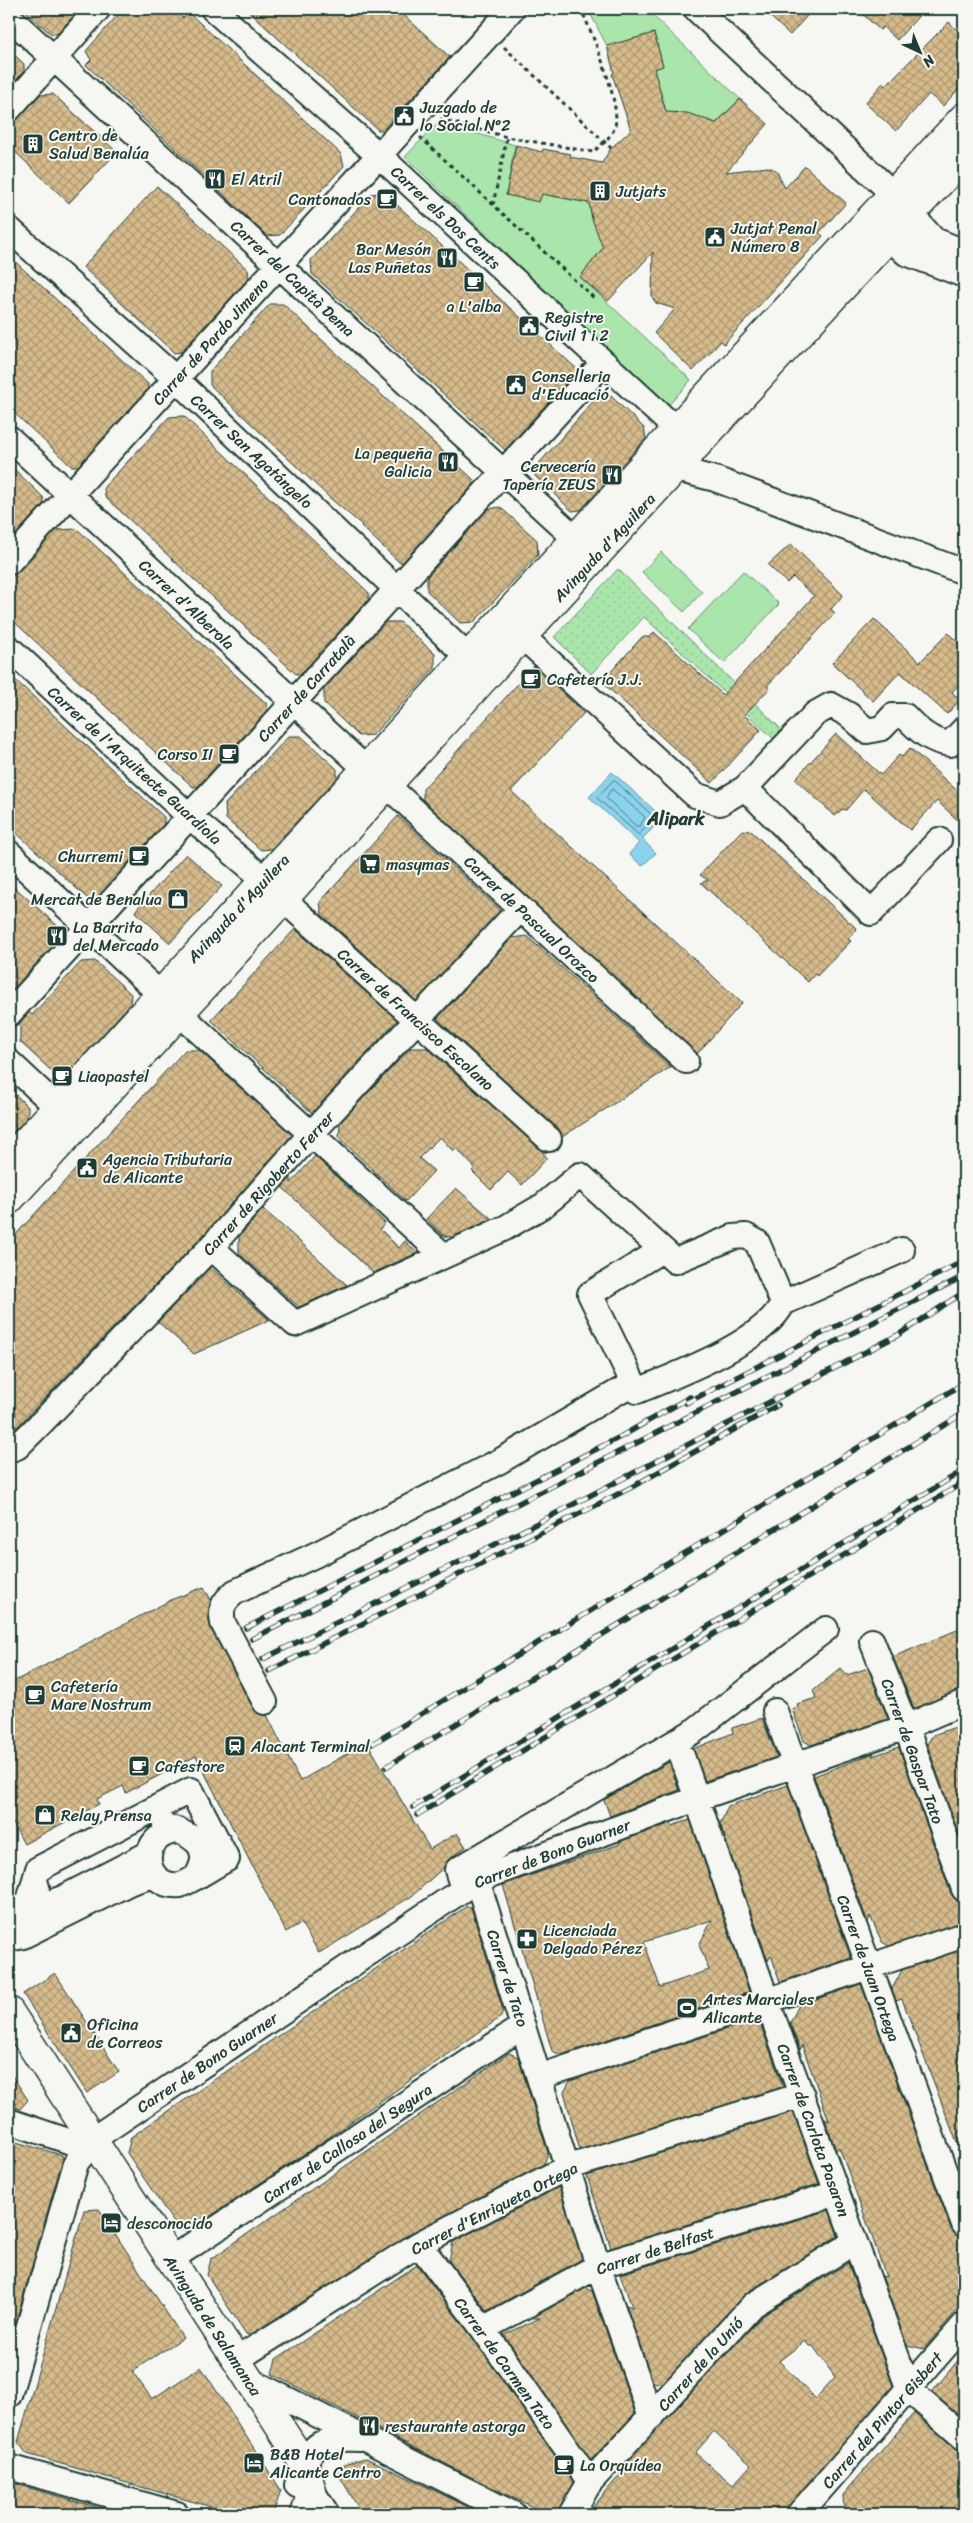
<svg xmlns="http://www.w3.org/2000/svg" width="973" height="2523" font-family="Sriracha,sans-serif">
<defs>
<pattern id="park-dots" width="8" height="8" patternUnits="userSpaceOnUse" patternTransform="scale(1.25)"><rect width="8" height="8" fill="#aae6ab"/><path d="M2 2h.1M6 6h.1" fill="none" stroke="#92c694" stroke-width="1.8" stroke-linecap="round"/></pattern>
<pattern id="building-cross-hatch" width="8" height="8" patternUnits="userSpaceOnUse" patternTransform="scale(1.25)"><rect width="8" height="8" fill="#d7bb8c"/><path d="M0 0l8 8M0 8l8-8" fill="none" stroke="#ae9973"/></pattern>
</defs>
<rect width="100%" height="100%" fill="#f6f6f2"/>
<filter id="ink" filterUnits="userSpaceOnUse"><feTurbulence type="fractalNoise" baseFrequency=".02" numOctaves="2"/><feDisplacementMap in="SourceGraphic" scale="10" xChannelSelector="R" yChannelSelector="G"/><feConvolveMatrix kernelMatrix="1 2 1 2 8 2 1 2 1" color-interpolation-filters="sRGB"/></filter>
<g filter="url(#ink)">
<path fill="#aae6ab" stroke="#649270" d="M588 9H646L740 99 713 126V122L687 113 669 121 654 69 663 66 654 33 607 46Z
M438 122 515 145 506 195 539 201 542 194 598 205 590 209 601 242 610 239 580 277 691 380 667 407 405 157Z
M661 552 702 592 684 612 642 572Z
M743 571 779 604 724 663 688 629Z"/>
<path fill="url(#park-dots)" stroke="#649270" d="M618 569 783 731 775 740 644 617 591 674 554 637Z"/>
<path fill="#8bd2ed" stroke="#6096a3" d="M612 772 663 818 642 839 656 853 642 866 629 854 639 843 589 797Z"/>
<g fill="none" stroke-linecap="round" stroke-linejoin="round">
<path stroke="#4a797e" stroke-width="1" d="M614 780 654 817 639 835 597 798Z
M612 789 645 817 640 826H636L606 798Z"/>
</g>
<path fill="url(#building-cross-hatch)" stroke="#1f3d34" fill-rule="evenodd" d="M23 9H80L57 34H51Z
M123 9H171L183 18 189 13 341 154 344 166 280 235 267 236 86 65 91 60 86 51Z
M246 9H397L450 57 383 130H378Z
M762 9H813L790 35Z
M857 9H925L897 40 883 27 880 30Z
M949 22 964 37V83L943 106 929 94 896 131 865 103 883 83 885 86Z
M654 33 663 66 654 69 666 112 687 113 716 123 740 99 768 124 726 172 768 167 776 170 785 188 805 166 846 203 819 233 823 236 724 344 721 341 693 371 654 333 675 309 656 303 652 297 653 252 608 301 580 277 603 248 592 219 589 203 542 194 539 202 506 195 516 145 542 152 543 149 571 154 570 157 602 163 611 148 631 130 612 74 614 73 607 46Z
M9 50 24 64V71L9 89Z
M53 94 117 152 69 203 9 146V122L19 118 40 95Z
M157 186 248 270 249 278 181 352 174 353 83 267Z
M384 193 578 370 505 450 312 274 311 260 371 194Z
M9 256 148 384V389L78 466H71L9 408Z
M270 304H283L473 479 474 484 403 562H399L361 526 362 525 331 499 210 385V371Z
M611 396 644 428 646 438 581 510 572 511 535 476V468L596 398Z
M184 416 369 593V599L301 674H296L105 497 104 487 169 417Z
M9 464 43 497 44 503 9 542Z
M500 507 537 540 538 555 474 622 460 623 427 591V577L488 509Z
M77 529 267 704V711L197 787H193L9 617V575L19 571 56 530Z
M791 544 843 595 831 609 835 613 767 686 770 688 744 715 761 730 712 783 603 683 610 677 608 675 642 637H650L654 632 723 695 814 596 793 577 787 583 768 565Z
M874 619 920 662 948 633 964 648V679L952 692 960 700 947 714 900 672 873 701 832 663Z
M385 622H400L435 654V668L373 735 359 736 324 703V689Z
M534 666 584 713 511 791 742 1003 697 1054 423 800V789Z
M9 674 164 817V824L96 899H88L9 826Z
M836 734 881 775 899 755 902 757 910 748 964 797V826L937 801 910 830 864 789 846 810 843 809 835 816 795 779Z
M289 736H301L337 769V778L271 849 261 850 226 819 225 804Z
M398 816 499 909V912L416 1001 322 915 320 902Z
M742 830 751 831 857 929 848 939 851 941 817 976 815 974 808 982 701 883 708 880 700 875Z
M186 854 222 886 170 943 135 911Z
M9 882 61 929V937L9 994Z
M295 929 397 1020 312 1113 211 1020Z
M527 936 671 1067 562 1137 558 1129 437 1019 512 938Z
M95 961 131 994 130 1004 66 1075H56L20 1042V1023L29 1012 32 1015 81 962Z
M410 1048H427L541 1150 547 1158 522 1185 508 1172 491 1190 472 1171 475 1168 456 1148 453 1151 440 1137 419 1158 434 1171 406 1201 339 1138 340 1123Z
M185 1050H199L292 1135 201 1238 9 1435V1242Z
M9 1088 28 1107V1116L9 1137Z
M315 1156 385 1223 380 1229 399 1248 405 1241 417 1253 373 1273 282 1187 291 1177V1183Z
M456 1188 492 1219 452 1237 444 1236 426 1219Z
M263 1209 298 1240 347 1285 299 1307 264 1276 239 1253V1237Z
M210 1267 269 1320 194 1354 158 1322Z
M204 1587 211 1600 208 1614 211 1629 253 1708 258 1714 267 1715 300 1781 367 1742 430 1849 457 1833 466 1847 450 1858 444 1867 412 1896 319 1953 301 1923 286 1932 196 1756 126 1793 123 1786 97 1799 99 1804 24 1844 9 1816V1684L173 1599Z
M964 1627V1688L914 1709 893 1657Z
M841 1668 847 1675 868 1668 888 1719 811 1745 804 1741 792 1709 798 1707 797 1704 816 1698 813 1691Z
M762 1718 777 1757 705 1781 693 1749 733 1733 732 1728Z
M964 1724V1849L927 1744 933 1735Z
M899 1747 951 1894 956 1900 964 1902V1922L889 1946 882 1942 870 1916 868 1923 814 1776 874 1753 872 1756Z
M669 1762 679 1790 610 1816 604 1800Z
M788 1785 851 1958 780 1982 771 1955 768 1961 720 1824 728 1806Z
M690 1820 749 1992 561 2055 552 2051 503 1885 620 1844 619 1842 671 1823V1826ZM712 1920 699 1945 709 1970 660 1987 644 1942Z
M467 1906 471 1907 503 2010 501 2017 322 2142 188 2231 178 2229 127 2153 131 2137Z
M964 1949V2158L963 2159 902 1999 896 2001 892 1989 902 1970Z
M55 1973 119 2072 87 2093 23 1994Z
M861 1984 951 2229 960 2237 964 2249V2302L924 2349 907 2345 882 2276 886 2277 869 2228 839 2147 836 2151 825 2119 829 2121 816 2084 802 2045 800 2050 790 2023 799 2005Z
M757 2019 759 2020 783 2087 582 2149 579 2147 564 2092 570 2081Z
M509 2053 518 2057 548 2153 544 2164 413 2232 250 2335 246 2334 207 2275 211 2259Z
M9 2071 28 2100 20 2109 9 2106Z
M793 2112 819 2184 611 2248 587 2176Z
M9 2140 62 2155 63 2158 9 2346Z
M559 2187 582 2259 487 2311 449 2261 453 2242Z
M99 2209 183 2338 132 2371 152 2399 201 2367 281 2490 273 2514H237L141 2487 27 2454 18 2442 84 2210Z
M829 2210 838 2236 746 2293 662 2384 653 2382 626 2305 632 2307 620 2274Z
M848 2263 893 2386 782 2514H587L630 2463H626L762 2316ZM805 2341 809 2346H813L835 2377 815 2399 779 2361ZM714 2431 751 2465 733 2485 695 2453Z
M417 2265 472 2337 574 2483 557 2514H547L477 2480 272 2374 276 2359Z
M586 2288 592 2291 635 2413 591 2460 504 2335 540 2318H532Z
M964 2353V2420L932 2392Z
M914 2413 955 2448 964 2451V2514H851L844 2509 843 2495Z
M366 2458 421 2484 483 2514H362L336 2470 347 2463Z
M9 2482 106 2510V2514H9Z"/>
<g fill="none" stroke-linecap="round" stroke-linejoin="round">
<g stroke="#1f3d34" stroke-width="28">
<path id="minor" d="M213 9 384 160 676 429
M696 9 892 193 934 240
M9 17 576 539
M9 109 98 9
M9 229 176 379 469 658 472 669 470 673
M876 237 934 240 964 252
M889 237 906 253 964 275
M9 438 366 769
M676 469 715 479 964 572
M9 562 512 9
M505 636H522L695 795 720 803 745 788 815 714 831 705 849 715 867 731 882 728 893 716H905C919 731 930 741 950 744L964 729
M9 648 189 816 264 879
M378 777 686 1061
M745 788 871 913 939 840
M9 853 159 993
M283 899 549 1139
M179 1013 443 1255
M9 1014 603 363
M9 1062 57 1107
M211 1247 295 1324 505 1228 544 1205 580 1175 675 1261 733 1237 746 1236 757 1242 783 1303C764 1342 677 1375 637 1391L590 1294 662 1250
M783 1303 902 1250
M9 1450 17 1447 43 1421 211 1247 311 1134 520 909
M872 1641 906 1727 964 1889
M265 1702 223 1623C220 1608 223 1602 235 1592L317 1554 500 1461 633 1383
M775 1711 964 2224
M682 1756 767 2001 909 2390 964 2438
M165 1826C190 1834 215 1845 197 1876
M477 1880 598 2266 651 2417
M463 1889 457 1870 694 1731 826 1629
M29 1901 38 1869 191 1790 227 1859C217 1864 189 1883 180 1885 141 1889 136 1832 180 1831
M16 1914 63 1898 148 1854
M11 1916 29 1901 37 1887
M9 1939 23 1936 131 1882 154 1875
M539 2077 964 1935
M9 2121 77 2144 93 2139 477 1880 696 1799 906 1727 964 1702
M419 2244 483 2329 590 2482
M171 2259 523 2026
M483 2329 598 2266 837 2193
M236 2360 419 2244 566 2168 802 2095
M249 2380 513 2514
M9 2395 76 2163 83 2154
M9 2467 177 2514
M327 2514 312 2491 297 2485C311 2444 316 2437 360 2439
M571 2514 590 2482 753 2305 854 2242
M799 2514 964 2325"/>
</g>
<g stroke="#1f3d34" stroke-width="31">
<path id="major" d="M9 1160 676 429 964 117
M9 1200C328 853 641 501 964 157
M9 2011 304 2464 312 2491 305 2514"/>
</g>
<path stroke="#1f3d34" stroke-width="3" stroke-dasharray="4 4" stroke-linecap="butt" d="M504 47 611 148
M440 119 507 137
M420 137 594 298
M493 205 507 137 593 152C600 146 610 138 614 129 624 108 591 31 581 9"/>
<use href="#minor" stroke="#f6f6f2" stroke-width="24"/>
<use href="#major" stroke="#f6f6f2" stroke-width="28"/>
<g stroke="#1f3d34" stroke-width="5.5">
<path id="rail" d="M686 1403 964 1261
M246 1628 622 1436 690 1397
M252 1639 964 1276
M263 1659 524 1530 898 1335 964 1292
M269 1671 630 1488 778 1405
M372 1744 964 1383
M386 1767 964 1413
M413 1807 964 1470
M417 1815 964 1482"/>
</g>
<use href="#rail" stroke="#f6f6f2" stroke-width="4" stroke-dasharray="11" stroke-linecap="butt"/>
</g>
</g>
<defs>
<g id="civic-square" transform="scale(1.125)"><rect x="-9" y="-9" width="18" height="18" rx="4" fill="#1f3d34" stroke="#f6f6f2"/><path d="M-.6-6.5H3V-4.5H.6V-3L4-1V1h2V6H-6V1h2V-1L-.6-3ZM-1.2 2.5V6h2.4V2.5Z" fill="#fff"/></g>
<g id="building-square" transform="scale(1.125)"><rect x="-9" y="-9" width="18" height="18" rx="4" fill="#1f3d34" stroke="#f6f6f2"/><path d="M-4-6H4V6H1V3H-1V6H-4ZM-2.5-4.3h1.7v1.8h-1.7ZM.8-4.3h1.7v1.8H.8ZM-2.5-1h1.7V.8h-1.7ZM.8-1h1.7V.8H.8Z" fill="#fff"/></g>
<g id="restaurant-square" transform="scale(1.125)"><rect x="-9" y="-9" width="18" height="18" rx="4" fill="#1f3d34" stroke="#f6f6f2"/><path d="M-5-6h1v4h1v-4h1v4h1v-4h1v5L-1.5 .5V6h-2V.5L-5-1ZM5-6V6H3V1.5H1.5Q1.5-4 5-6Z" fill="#fff"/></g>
<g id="cafe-square" transform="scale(1.125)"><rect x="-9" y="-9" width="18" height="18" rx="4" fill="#1f3d34" stroke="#f6f6f2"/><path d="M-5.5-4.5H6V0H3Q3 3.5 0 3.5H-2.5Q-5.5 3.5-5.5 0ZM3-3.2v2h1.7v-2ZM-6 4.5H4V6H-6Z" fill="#fff"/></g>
<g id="supermarket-square" transform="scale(1.125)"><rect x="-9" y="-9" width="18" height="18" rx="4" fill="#1f3d34" stroke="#f6f6f2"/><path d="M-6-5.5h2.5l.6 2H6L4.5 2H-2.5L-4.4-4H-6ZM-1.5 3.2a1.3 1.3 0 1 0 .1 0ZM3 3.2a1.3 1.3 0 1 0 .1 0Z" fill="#fff"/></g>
<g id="shop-square" transform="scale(1.125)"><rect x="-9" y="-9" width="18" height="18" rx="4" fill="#1f3d34" stroke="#f6f6f2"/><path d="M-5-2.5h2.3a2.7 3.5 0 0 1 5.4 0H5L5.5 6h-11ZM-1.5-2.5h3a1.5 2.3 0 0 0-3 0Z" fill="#fff"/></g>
<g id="station-square" transform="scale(1.125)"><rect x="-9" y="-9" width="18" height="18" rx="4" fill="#1f3d34" stroke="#f6f6f2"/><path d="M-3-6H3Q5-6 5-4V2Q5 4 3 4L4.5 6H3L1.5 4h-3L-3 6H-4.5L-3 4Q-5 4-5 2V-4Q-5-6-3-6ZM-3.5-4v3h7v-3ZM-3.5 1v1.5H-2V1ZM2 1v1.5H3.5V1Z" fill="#fff"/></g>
<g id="pharmacy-square" transform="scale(1.125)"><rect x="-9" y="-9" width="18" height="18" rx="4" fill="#1f3d34" stroke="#f6f6f2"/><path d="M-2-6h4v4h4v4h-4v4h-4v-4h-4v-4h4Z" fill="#fff"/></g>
<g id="stadium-square" transform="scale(1.125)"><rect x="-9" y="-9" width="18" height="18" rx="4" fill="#1f3d34" stroke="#f6f6f2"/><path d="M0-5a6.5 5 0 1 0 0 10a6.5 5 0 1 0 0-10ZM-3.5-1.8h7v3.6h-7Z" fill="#fff"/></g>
<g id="hotel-square" transform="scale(1.125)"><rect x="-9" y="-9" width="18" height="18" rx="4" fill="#1f3d34" stroke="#f6f6f2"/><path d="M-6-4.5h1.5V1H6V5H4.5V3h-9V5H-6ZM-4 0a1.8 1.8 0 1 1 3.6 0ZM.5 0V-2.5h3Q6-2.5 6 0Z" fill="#fff"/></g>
</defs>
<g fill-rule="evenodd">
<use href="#civic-square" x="404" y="116"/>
<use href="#building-square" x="33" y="144"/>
<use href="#restaurant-square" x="215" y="179"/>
<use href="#building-square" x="600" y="191"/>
<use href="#cafe-square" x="387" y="199"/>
<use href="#civic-square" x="715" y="237"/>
<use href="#restaurant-square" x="447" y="258"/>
<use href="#cafe-square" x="474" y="282"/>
<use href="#civic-square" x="529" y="326"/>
<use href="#civic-square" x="516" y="385"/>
<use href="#restaurant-square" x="448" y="462"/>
<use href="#restaurant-square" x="612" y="475"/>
<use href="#cafe-square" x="531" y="679"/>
<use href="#cafe-square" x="229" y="754"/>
<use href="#cafe-square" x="139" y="856"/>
<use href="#supermarket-square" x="370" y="864"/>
<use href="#shop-square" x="178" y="899"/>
<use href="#restaurant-square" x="57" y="936"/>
<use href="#cafe-square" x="62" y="1076"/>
<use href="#civic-square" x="87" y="1168"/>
<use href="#cafe-square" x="35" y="1695"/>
<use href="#station-square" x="235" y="1746"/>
<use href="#cafe-square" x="139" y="1766"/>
<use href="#shop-square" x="45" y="1815"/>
<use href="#pharmacy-square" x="527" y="1939"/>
<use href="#stadium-square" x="687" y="2008"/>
<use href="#civic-square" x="71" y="2033"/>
<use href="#hotel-square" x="111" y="2223"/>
<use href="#restaurant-square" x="369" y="2426"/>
<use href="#hotel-square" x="254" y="2463"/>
<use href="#cafe-square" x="564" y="2465"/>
</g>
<g text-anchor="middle" stroke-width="4" stroke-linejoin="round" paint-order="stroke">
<g font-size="16" fill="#1f3d34" stroke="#f6f6f2" text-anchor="start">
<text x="420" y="113">Juzgado de<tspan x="420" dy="18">lo Social Nº2</tspan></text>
<text x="49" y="141">Centro de<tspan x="49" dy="18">Salud Benalúa</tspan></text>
<text x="231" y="185">El Atril</text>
<text x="616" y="197">Jutjats</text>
<text x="371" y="205" text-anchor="end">Cantonados</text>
<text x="731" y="234">Jutjat Penal<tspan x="731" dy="18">Número 8</tspan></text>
<text x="431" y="255" text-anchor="end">Bar Mesón<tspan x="431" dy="18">Las Puñetas</tspan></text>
<text x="474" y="312" text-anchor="middle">a L'alba</text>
<text x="545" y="323">Registre<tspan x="545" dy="18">Civil 1 i 2</tspan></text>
<text x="532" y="382">Conselleria<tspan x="532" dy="18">d'Educació</tspan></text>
<text x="432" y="459" text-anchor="end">La pequeña<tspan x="432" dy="18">Galicia</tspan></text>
<text x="596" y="472" text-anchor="end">Cervecería<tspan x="596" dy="18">Tapería ZEUS</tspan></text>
<text x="547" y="685">Cafetería J.J.</text>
<text x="213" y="760" text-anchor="end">Corso II</text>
<text x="123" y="862" text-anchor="end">Churremi</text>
<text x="386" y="870">masymas</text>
<text x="162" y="905" text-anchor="end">Mercat de Benalua</text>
<text x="73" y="933">La Barrita<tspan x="73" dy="18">del Mercado</tspan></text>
<text x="78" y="1082">Liaopastel</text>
<text x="103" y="1165">Agencia Tributaria<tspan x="103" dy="18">de Alicante</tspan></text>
<text x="51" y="1692">Cafetería<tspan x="51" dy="18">Mare Nostrum</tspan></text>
<text x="251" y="1752">Alacant Terminal</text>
<text x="155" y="1772">Cafestore</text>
<text x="61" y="1821">Relay Prensa</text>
<text x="543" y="1936">Licenciada<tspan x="543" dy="18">Delgado Pérez</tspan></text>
<text x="703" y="2005">Artes Marciales<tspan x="703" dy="18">Alicante</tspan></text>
<text x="87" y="2030">Oficina<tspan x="87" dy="18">de Correos</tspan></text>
<text x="127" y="2229">desconocido</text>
<text x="385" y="2432">restaurante astorga</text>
<text x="270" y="2460">B&amp;B Hotel<tspan x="270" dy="18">Alicante Centro</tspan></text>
<text x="580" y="2471">La Orquídea</text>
</g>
<g font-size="16" fill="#1f3d34" stroke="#f6f6f2">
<text transform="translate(446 217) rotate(43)" y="6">Carrer els Dos Cents</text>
<text transform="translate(293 278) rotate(43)" y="6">Carrer del Capità Dema</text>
<text transform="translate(210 341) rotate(-48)" y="6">Carrer de Pardo Jimeno</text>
<text transform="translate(252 451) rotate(43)" y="6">Carrer San Agatángelo</text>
<text transform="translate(604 547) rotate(-47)" y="6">Avinguda d'Aguilera</text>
<text transform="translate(187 604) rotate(43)" y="6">Carrer d'Alberola</text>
<text transform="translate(306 688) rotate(-48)" y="6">Carrer de Carratalà</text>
<text transform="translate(135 765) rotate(42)" y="6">Carrer de l'Arquitecte Guardiola</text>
<text transform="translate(238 908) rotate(-47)" y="6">Avinguda d'Aguilera</text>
<text transform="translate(532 919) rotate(43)" y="6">Carrer de Pascual Orozco</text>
<text transform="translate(416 1019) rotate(42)" y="6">Carrer de Francisco Escolano</text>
<text transform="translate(268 1183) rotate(-48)" y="6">Carrer de Rigoberto Ferrer</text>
<text transform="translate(913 1751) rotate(70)" y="6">Carrer de Gaspar Tato</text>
<text transform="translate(552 1853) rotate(-21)" y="6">Carrer de Bono Guarner</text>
<text transform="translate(869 1968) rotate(70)" y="6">Carrer de Juan Ortega</text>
<text transform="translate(508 1978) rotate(72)" y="6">Carrer de Tato</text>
<text transform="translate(207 2062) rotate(-34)" y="6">Carrer de Bono Guarner</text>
<text transform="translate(814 2130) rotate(70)" y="6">Carrer de Carlota Pasaron</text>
<text transform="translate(347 2143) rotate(-34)" y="6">Carrer de Callosa del Segura</text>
<text transform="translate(494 2208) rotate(-27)" y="6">Carrer d'Enriqueta Ortega</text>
<text transform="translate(655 2250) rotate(-18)" y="6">Carrer de Belfast</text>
<text transform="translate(213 2325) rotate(57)" y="6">Avinguda de Salamanca</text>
<text transform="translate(505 2363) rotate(54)" y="6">Carrer de Carmen Tato</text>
<text transform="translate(700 2364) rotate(-48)" y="6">Carrer de la Unió</text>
<text transform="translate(882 2420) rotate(-49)" y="6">Carrer del Pintor Gisbert</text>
</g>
<g font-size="18" font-weight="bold" fill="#1f3d34" stroke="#f6f6f2">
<text x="676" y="825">Alipark</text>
</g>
</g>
<rect width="973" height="2523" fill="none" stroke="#f6f6f2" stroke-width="30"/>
<rect x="15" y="15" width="943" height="2493" fill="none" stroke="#1f3d34" stroke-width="2" filter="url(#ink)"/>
<g transform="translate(920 52) rotate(136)" stroke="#f6f6f2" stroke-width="4" paint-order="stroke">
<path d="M0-4L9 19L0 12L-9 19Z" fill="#1f3d34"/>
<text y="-8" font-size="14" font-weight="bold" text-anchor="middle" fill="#1f3d34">N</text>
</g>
</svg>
